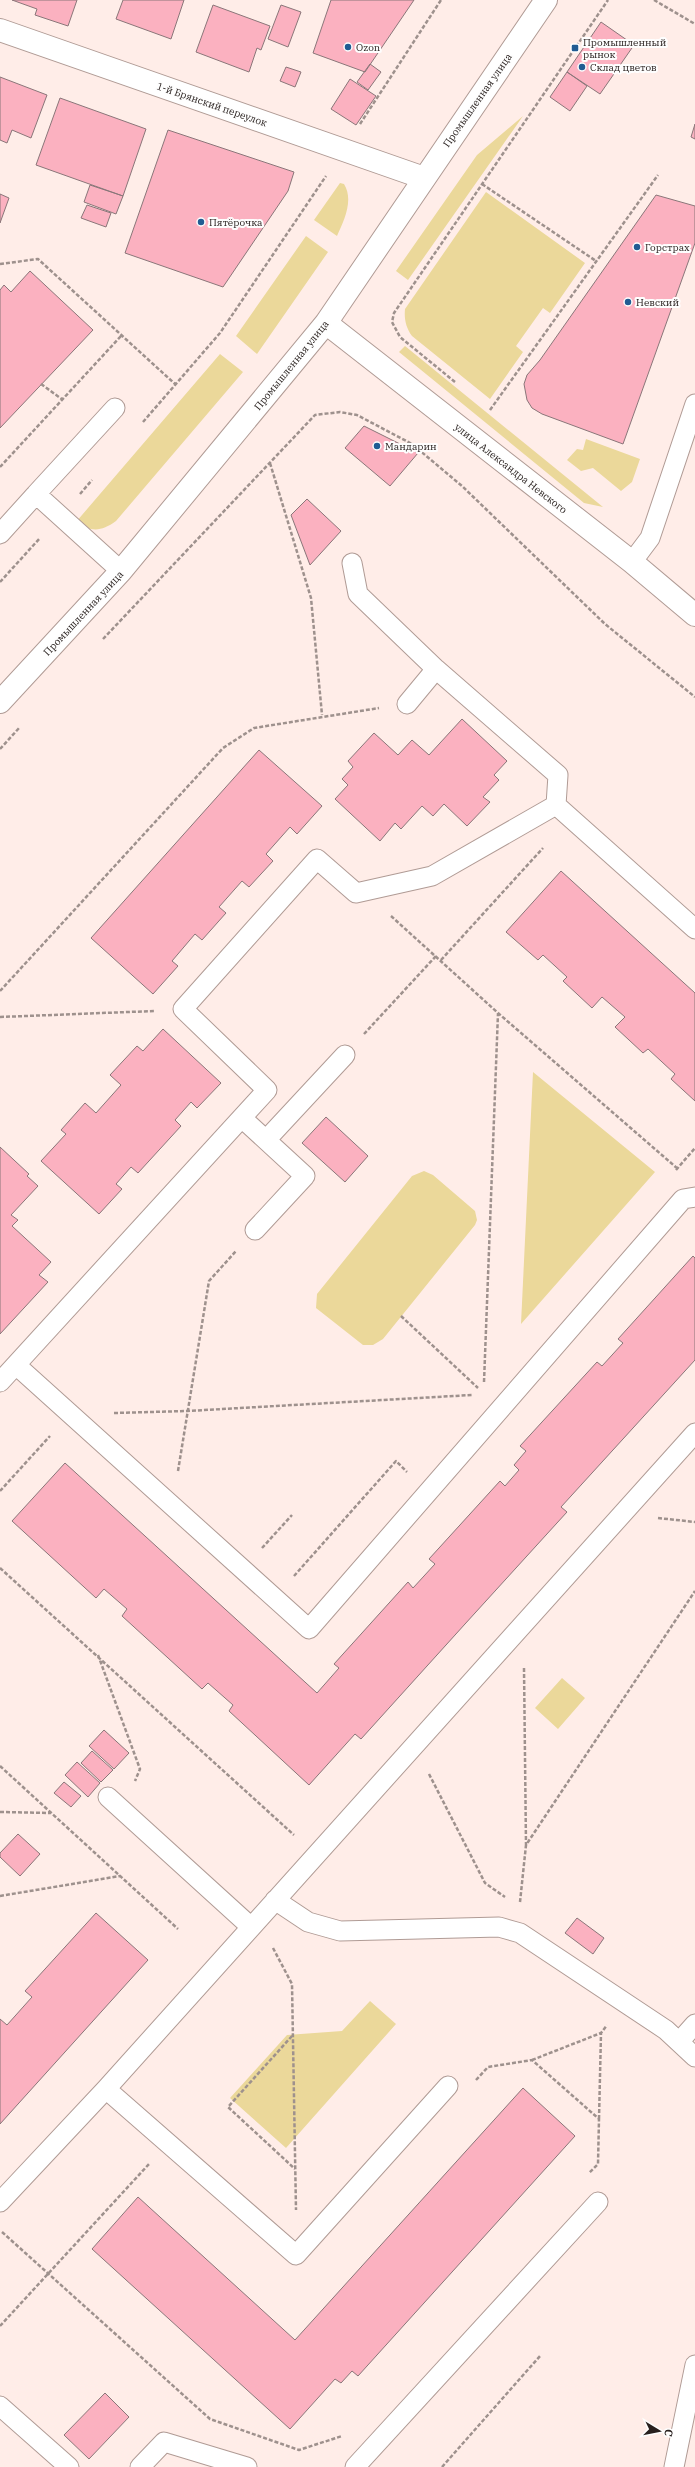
<svg xmlns="http://www.w3.org/2000/svg" width="695" height="2467" font-family="'IBM Plex Serif',serif">
<rect width="100%" height="100%" fill="#ffede8"/>
<path fill="#ebd89a" d="M523 116 408 280 396 271 477 155Z
M340 183 344 184C354 200 344 221 337 236L314 220Z
M486 192 585 263 550 313 543 308 516 346 523 352 490 399 412 336C406 328 404 319 405 309Z
M306 236 328 252 257 354 236 336Z
M405 346 603 507 584 503 399 352Z
M220 354 243 372 116 521C101 532 91 532 76 522Z
M586 439 640 459 632 482 621 491 593 468 581 471 567 460 577 449 583 450Z
M533 1072 655 1172 521 1324Z
M424 1171 433 1175 475 1211 477 1220 475 1225 383 1339 373 1345H363L316 1308 317 1294 412 1176Z
M562 1678 585 1698 558 1729 535 1708Z
M370 2001 396 2024 286 2148 230 2098 287 2035 342 2031Z"/>
<path fill="#fbb1c0" stroke="#8a7679" d="M12 0H77L68 26 35 15 37 9Z
M123 0H184L171 39 116 19Z
M331 0H414L365 72 313 53Z
M213 5 270 26 261 50 257 48 249 72 196 52Z
M281 5 301 12 288 47 268 39Z
M601 22 634 45 600 94 567 72Z
M370 64 381 72 368 90 357 82Z
M286 67 301 72 295 87 280 81Z
M567 72 587 86 570 111 550 97Z
M0 77 47 95 31 138 12 130 7 143 0 140Z
M350 79 376 96 356 125 331 109Z
M60 98 146 129 123 196 36 165Z
M695 124V139L691 137Z
M168 130 294 172 288 191 223 287 125 253Z
M90 185 123 196 116 214 84 202Z
M0 194 9 198 0 223Z
M656 195 695 206V243L623 444 542 414 532 408 527 400 524 384 527 375 540 360Z
M87 205 111 213 106 227 81 218Z
M30 271 93 330 0 428V290L4 285 11 292Z
M364 426 418 453 390 486 345 448Z
M307 499 341 531 310 565 291 515Z
M462 719 507 761 494 775 499 780 483 797 490 802 467 826 444 804 433 816 422 806 401 829 395 823 380 841 335 799 348 785 342 779 353 767 348 761 374 733 398 755 412 740 429 755Z
M259 750 322 806 297 834 290 827 266 854 273 861 249 887 242 881 219 907 226 913 202 940 195 934 172 961 178 966 153 994 91 938Z
M561 871 695 993V1101L671 1079 675 1074 648 1049 643 1053 615 1027 625 1017 602 997 592 1008 563 981 567 977 543 955 538 960 506 932Z
M163 1029 221 1083 197 1108 191 1102 175 1120 181 1126 138 1173 131 1167 116 1184 122 1189 99 1214 41 1161 66 1134 61 1130 85 1103 96 1113 121 1085 110 1075 137 1046 143 1051Z
M326 1117 368 1156 345 1182 302 1143Z
M0 1147 29 1174 27 1176 38 1186 11 1215 18 1220 12 1226 51 1262 39 1275 48 1282 0 1334Z
M693 1256 695 1258V1360L561 1507 567 1512 465 1624 361 1739 355 1734 309 1785 229 1711 233 1705 208 1683 202 1689 122 1616 127 1609 104 1589 96 1598 12 1521 65 1463 317 1693 339 1668 334 1664 408 1582 413 1588 435 1564 429 1559 500 1481 505 1486 519 1470 514 1465 526 1451 520 1446 597 1362 602 1366 623 1343 618 1339Z
M104 1730 129 1753 114 1769 89 1746Z
M92 1751 113 1770 101 1782 81 1763Z
M77 1762 100 1783 88 1797 65 1775Z
M64 1782 81 1796 71 1807 54 1793Z
M18 1834 40 1854 20 1876 0 1857V1853Z
M96 1913 148 1960 0 2124V2019L7 2025 32 1997 25 1991Z
M577 1918 604 1938 593 1954 565 1933Z
M523 2088 575 2136 358 2376 352 2371 341 2383 335 2379 290 2429 92 2249 138 2197 295 2340Z
M105 2393 129 2417 89 2459 64 2435Z"/>
<g fill="none" stroke-linecap="round" stroke-linejoin="round">
<g stroke="#b09b95" stroke-width="21">
<path id="lane" d="M36 494 115 408
M0 534 36 494 121 571
M632 562 650 538 695 404
M352 563 358 594 436 669
M556 805 695 929
M242 1118 305 1176 255 1230
M266 1140 345 1055
M16 1365 309 1629 683 1199 695 1197
M0 1382 267 1090 183 1009 317 859 356 893 432 876 556 805 558 775 436 669 407 704
M108 1797 251 1927
M275 1900 308 1922 340 1931 499 1927 520 1933 666 2030 695 2057
M679 2042 695 2024
M106 2089 296 2255 448 2086
M0 2202 106 2089 695 1433
M0 2406 69 2467
M140 2467 164 2442 247 2467
M355 2467 598 2202
M674 2467 695 2365"/>
</g>
<g stroke="#b09b95" stroke-width="24">
<path id="street" d="M0 30 424 178"/>
</g>
<g stroke="#b09b95" stroke-width="24">
<path id="secondary" d="M326 323 632 562 695 615
M0 702 121 571 326 323 546 0"/>
</g>
<path stroke="#9e918d" stroke-width="2.5" stroke-dasharray="4 2" stroke-linecap="butt" d="M654 0 695 24
M360 124 441 0
M482 184 596 261
M0 264 38 259 175 384
M455 382 400 337 392 322 394 313 608 0
M41 384 63 400
M490 410 658 175
M143 422 220 333 326 176
M270 463 311 598 322 715
M0 467 121 336
M80 494 92 480
M0 582 40 538
M103 639 315 415 340 412 357 415 412 444 462 486 605 624 695 697
M0 749 20 727
M391 916 498 1013 678 1169
M441 960 543 848
M0 991 223 748 254 728 379 708
M0 1017 154 1011
M364 1034 436 956
M676 1170 695 1148
M401 1316 478 1388
M484 1382 498 1013
M114 1413 187 1411 472 1395
M178 1471 209 1281 236 1251
M0 1491 50 1436
M658 1518 695 1522
M262 1548 292 1515
M0 1568 294 1835
M294 1576 396 1461 407 1472
M98 1655 140 1769 135 1781
M524 1668 526 1845
M0 1766 178 1929
M429 1774 485 1883 505 1897
M0 1812 51 1813
M0 1896 120 1876
M520 1902 526 1845 695 1591
M273 1948 292 1984 296 2210
M292 2036 228 2107 295 2169
M532 2060 601 2033 607 2025
M476 2080 488 2067 532 2060 599 2119 598 2164 589 2173
M599 2119 601 2033
M2 2232 210 2419 299 2450 342 2436
M0 2326 149 2164
M442 2467 540 2356"/>
<use href="#lane" stroke="#fff" stroke-width="19"/>
<use href="#street" stroke="#fff" stroke-width="22"/>
<use href="#secondary" stroke="#fff" stroke-width="22"/>
</g>
<g fill="#205c93" stroke="#fefefe" stroke-width="1.5">
<circle cx="348" cy="47" r="4"/>
<rect x="571" y="44" width="8" height="8" rx="2"/>
<circle cx="582" cy="67" r="4"/>
<circle cx="201" cy="222" r="4"/>
<circle cx="637" cy="247" r="4"/>
<circle cx="628" cy="302" r="4"/>
<circle cx="377" cy="446" r="4"/>
</g>
<g text-anchor="middle" stroke-width="4" stroke-linejoin="round" paint-order="stroke">
<g font-size="10" fill="#28201e" stroke="#fefefe" text-anchor="start">
<text x="583" y="46">Промышленный<tspan x="583" dy="12">рынок</tspan></text>
<text x="356" y="51">Ozon</text>
<text x="590" y="71">Склад цветов</text>
<text x="209" y="226">Пятёрочка</text>
<text x="645" y="251">Горстрах</text>
<text x="636" y="306">Невский</text>
<text x="385" y="450">Мандарин</text>
</g>
<g font-size="10" fill="#28201e" stroke="#fefefe">
<text transform="translate(477 100) rotate(-55)" y="4">Промышленная улица</text>
<text transform="translate(212 104) rotate(19)" y="4">1-й Брянский переулок</text>
<text transform="translate(291 365) rotate(-51)" y="4">Промышленная улица</text>
<text transform="translate(511 468) rotate(38)" y="4">улица Александра Невского</text>
<text transform="translate(83 613) rotate(-47)" y="4">Промышленная улица</text>
</g>
</g>
<g transform="translate(659 2431) rotate(100)" stroke="#fefefe" stroke-width="3" paint-order="stroke">
<path d="M0-3L7 15L0 10L-7 15Z" fill="#28201e"/>
<text y="-6" font-size="11" font-weight="bold" text-anchor="middle" fill="#28201e">С</text>
</g>
</svg>
